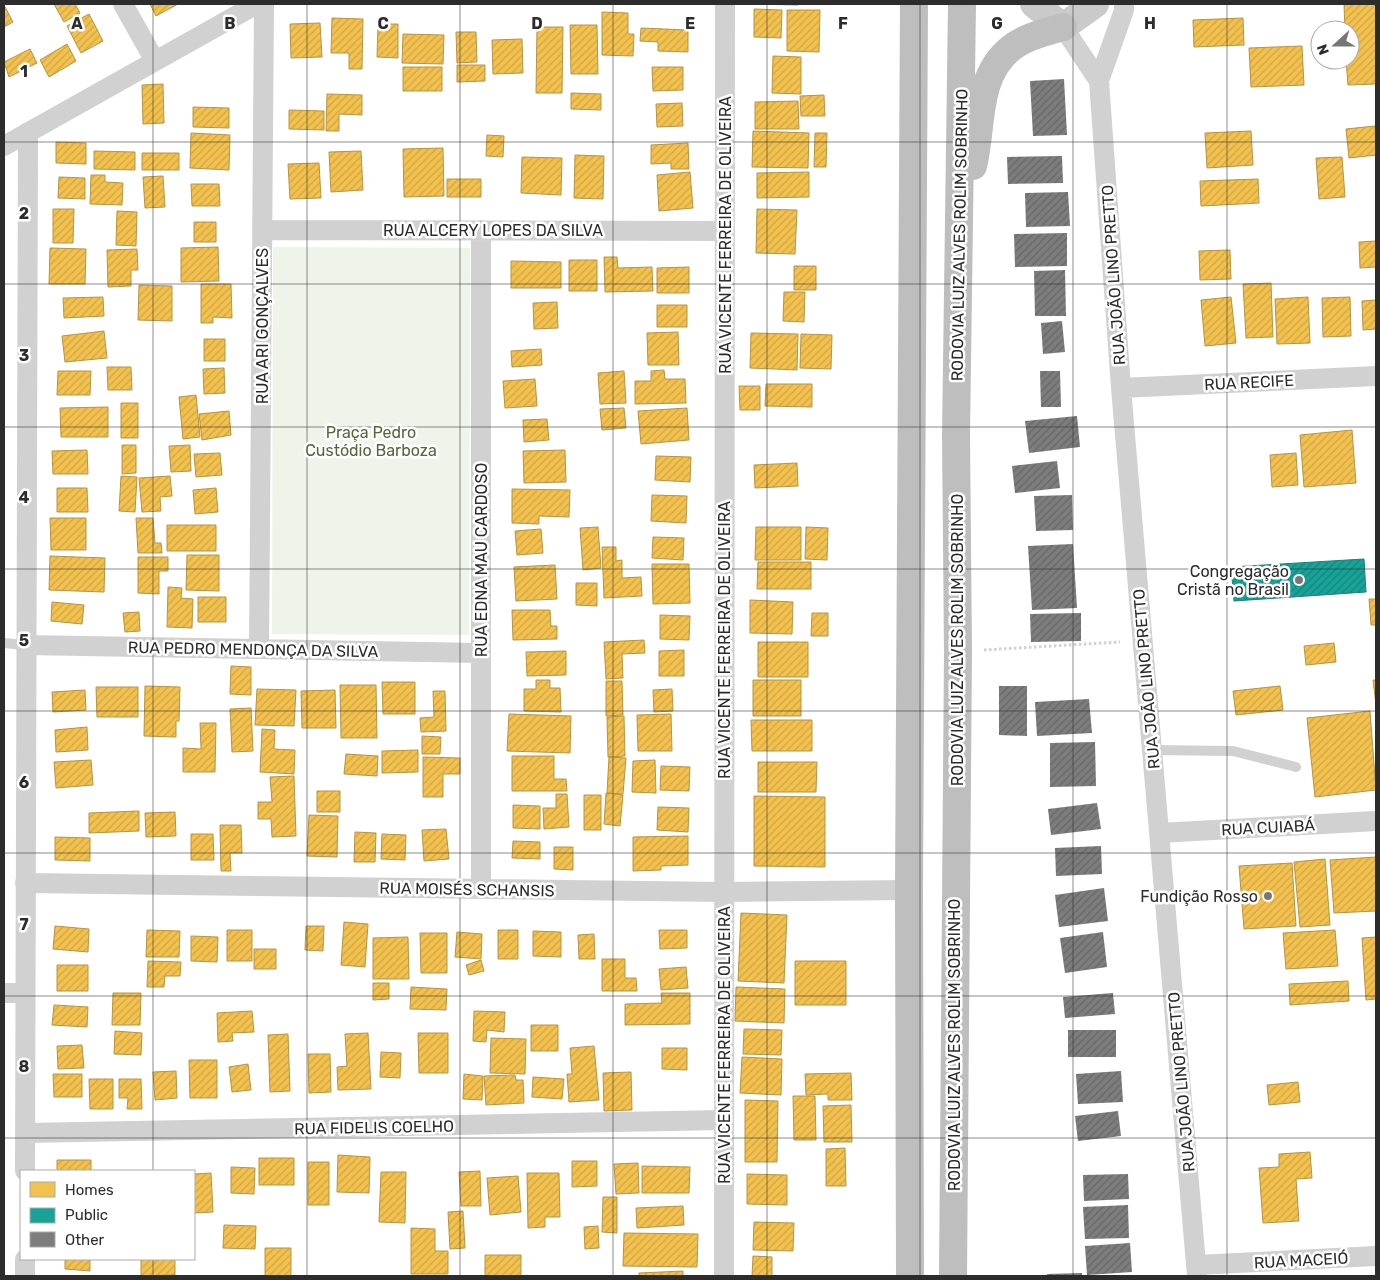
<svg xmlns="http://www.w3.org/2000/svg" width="1380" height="1280" font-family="Rubik,sans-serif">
<defs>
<pattern id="homes-hatch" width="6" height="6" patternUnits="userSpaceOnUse" patternTransform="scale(1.25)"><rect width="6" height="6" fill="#f2c14e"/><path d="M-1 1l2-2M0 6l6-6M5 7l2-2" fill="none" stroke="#d0a644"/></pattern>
<pattern id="public-hatch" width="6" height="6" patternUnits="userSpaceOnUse" patternTransform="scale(1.25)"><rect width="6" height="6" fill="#17a398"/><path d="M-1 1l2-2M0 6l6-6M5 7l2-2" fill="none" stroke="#15857c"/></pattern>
<pattern id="building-hatch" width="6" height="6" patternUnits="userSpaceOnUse" patternTransform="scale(1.25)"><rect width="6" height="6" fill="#7d7d7d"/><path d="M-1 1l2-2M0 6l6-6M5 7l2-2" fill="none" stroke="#676767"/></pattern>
</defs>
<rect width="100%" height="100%" fill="#fff"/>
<path fill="#eff4ea" d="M273 247 470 248 469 635 272 634Z"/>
<path fill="url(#homes-hatch)" stroke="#b79444" d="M54 4H75L80 13 64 22Z
M150 4H178L156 16Z
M753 4H798V5Z
M1344 4H1376V84L1348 85 1346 60H1350V30H1345Z
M4 5 13 22 4 27Z
M754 9 782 10 781 38 754 37Z
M787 10H820L819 52 787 51Z
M602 12 628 13V34H634L633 56 602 55Z
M89 14 103 41 81 53 67 26Z
M332 18 363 19 362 69H349V53H331Z
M1243 18 1244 45 1194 47 1193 20Z
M320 23 322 57 291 58 290 24Z
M378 24H398V58L377 57Z
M570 25H597L598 74H571Z
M537 27H563L562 93H536Z
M641 28 688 30V52L658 51V42L640 41Z
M456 32H476L477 62 457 63Z
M403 34 444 35 443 64 402 63Z
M522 39 523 73 493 74 492 40Z
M67 44 76 61 49 77 40 60Z
M1302 46 1304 85 1251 87 1249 48Z
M30 49 37 63 9 77 4 62Z
M773 56 801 57V94L772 93Z
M457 65H485V81L457 82Z
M403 67H442V91H403Z
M652 67H683V90L653 91Z
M163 84 164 123 143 124 142 85Z
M571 93 601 94V110L571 109Z
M327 94 362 95V115L339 114V131H326Z
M824 95 825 116H801L800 96Z
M798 101 799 129H755V102Z
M682 103 683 126 657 127 656 104Z
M193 107 229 108V128L193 127Z
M289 110 324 111V130L289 129Z
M1375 126 1376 155 1349 158 1346 129Z
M753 131 809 133 808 168 752 167Z
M1251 131 1253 165 1207 168 1205 133Z
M191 133 230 135 229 170 190 168Z
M815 133H827L826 167H814Z
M487 135 504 136 503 157 486 156Z
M56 142 86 143V164L56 163Z
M688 143 689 169H671V163L651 164V145Z
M443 148 444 196 404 197 403 149Z
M94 151 135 152V170L94 169Z
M361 151 363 190 331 192 329 152Z
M142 153H179V170H142Z
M575 155 604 156 603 199 574 198Z
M522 157 562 158 561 195 521 193Z
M1342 157 1345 197 1319 199 1316 158Z
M319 163 321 198 290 199 288 164Z
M690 172 693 208 659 211 657 175Z
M809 172V197L757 198V173Z
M91 175H105V182L123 183 122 205 90 204Z
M163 176 165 207 145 208 143 177Z
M59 177 85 178V199L58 198Z
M447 179H481V197H447Z
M1258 179 1259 203 1201 206 1200 181Z
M191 184H219L220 206H192Z
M53 209H74L73 243H53Z
M757 209 797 210 795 254 756 253Z
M117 211 137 212 136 246 116 245Z
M194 222H216V242H194Z
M1376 241V267L1360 268 1359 242Z
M218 247 219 281 181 282V248Z
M50 248 86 249 85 284H49Z
M137 249 138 270H131V286L108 287 107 250Z
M1230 250 1231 279 1200 280 1199 251Z
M604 257H617L618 268 652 267 653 291 605 292Z
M569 260H597V291H569Z
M511 261 561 262V288H511Z
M794 266H816V290H794Z
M689 267V293H657V268Z
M1271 283 1273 337 1246 338 1243 284Z
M201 284H231L232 318 213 317V323H201Z
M139 285 172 286V321L138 320Z
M784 292H805L804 322 783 321Z
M103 297 104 316 64 318 63 298Z
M1231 297 1236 343 1205 346 1201 300Z
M1308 297 1310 343 1277 344 1275 299Z
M1350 297 1351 336 1323 337 1322 298Z
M1376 300V329L1363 330 1362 301Z
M557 302 558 328 534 329 533 303Z
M657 305H687V327H657Z
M104 331 107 358 65 362 62 336Z
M678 332 679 365H648L647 333Z
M751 333 798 334 797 370 750 368Z
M801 334 832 335 831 369 800 368Z
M204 339H225V361H204Z
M541 349 542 365 512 367 511 351Z
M107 367H131L132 390H108Z
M224 368 225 393 204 394 203 369Z
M664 370 665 379H685L686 403 635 404V381H651V371Z
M58 371H91L90 395H57Z
M624 371 626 403 600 404 598 373Z
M535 379 537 406 505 408 503 381Z
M766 384H812V407L765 406Z
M739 386H760V410H740Z
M196 395 200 437 183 439 179 397Z
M121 403H138V438H121Z
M108 407V437H61L60 408Z
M624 408 626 428 602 430 600 409Z
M687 408 689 440 641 444 638 411Z
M229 411 231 435 202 440 199 414Z
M547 419 549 440 524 442 523 420Z
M1352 430 1356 483 1304 487 1300 435Z
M122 445H136V473L122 474Z
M190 445 191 471 171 472 169 446Z
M87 450 88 474H53L52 451Z
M565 450 566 482 524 483 523 451Z
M220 453 222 475 196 477 194 454Z
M1296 453 1298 485 1272 487 1270 455Z
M656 456 691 457 690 482 655 480Z
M797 463 798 486 755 488 754 465Z
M121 476 137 477 135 512 119 511Z
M170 476 172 496 160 497 161 511 142 512 139 478Z
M57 488H87L88 512H57Z
M216 488 218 512 195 514 193 490Z
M512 489 570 490 569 517 539 516V524L512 523Z
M652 495 687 496 686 523 651 521Z
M50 518H86V550H51Z
M136 518H153L155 543H161L162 553H138Z
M167 525H216V551H167Z
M598 527 601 568 583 570 580 528Z
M756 527H801V560H755Z
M806 527 828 528 827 560 805 559Z
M541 529 543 553 517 555 515 531Z
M653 537 684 538 683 560 652 558Z
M602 547H616V561L622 560V578L641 577 642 596 604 598Z
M187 555H219V591L186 590Z
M50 556 105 558 104 592 49 590Z
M138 557H168V571H159V594L138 593Z
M758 562H811V589H757Z
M652 564H689L690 603 653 604Z
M555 565 557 599 516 601 514 567Z
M576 583H597V606L576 605Z
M168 587 182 588 181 598 193 599 192 628 167 627Z
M198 597H226V622H198Z
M1369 599H1376V625H1371Z
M750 600 793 602 792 634 750 633Z
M52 602 84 605 82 624 51 621Z
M512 610H550L551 626H557V639L513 640Z
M139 612 140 631 125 632 123 613Z
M812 613H828V636H811Z
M660 615 690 616 689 640 660 639Z
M644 640 645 653 622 654 623 678 606 679 604 642Z
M758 642H808V677H758Z
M1334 643 1336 662 1306 665 1304 646Z
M684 650V676H659V651Z
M566 651V675L527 676 526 652Z
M231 666 251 667V695L230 694Z
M536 680H550V688H560L561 712 524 711V689H536Z
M753 680H801V716H753Z
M1373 680H1376V705Z
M606 681H622L623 715 606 716Z
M382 682H415V714H383Z
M340 685H376L377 738H341Z
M145 686 180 687 179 721H176V737L144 736Z
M1280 686 1283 710 1236 715 1233 691Z
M96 687H138V717H97Z
M257 689 296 690 294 726 255 725Z
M672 689 673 711 654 712 653 690Z
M85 690 86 710 53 712 52 692Z
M335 690 336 728H302L301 691Z
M433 691H445L446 731 421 732 420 718 434 717Z
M251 708 253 751 232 752 230 709Z
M1370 711 1376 790 1315 797 1307 718Z
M509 714 571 716 570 753 507 751Z
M671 714 672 751H638L637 715Z
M624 716 625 756 608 757 607 717Z
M751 720H812V751H752Z
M200 723H216L215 772H183V748L201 749Z
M87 727 88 750 56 752 55 730Z
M262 729 275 730 274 749 295 750 294 774 260 772Z
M422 736 441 737 440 754H422Z
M418 750V772L382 773V751Z
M346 754 378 756 377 776 344 774Z
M512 756H554V779H566L567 791H512Z
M423 757 460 758V774H443V797H423Z
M609 757 626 758 623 794 607 793Z
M91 760 93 785 56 788 54 762Z
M655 760 656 793 632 792 633 761Z
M758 762H817L816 792H758Z
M661 766 690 767 689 791 660 790Z
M294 776 296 836 272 837 271 819H258V802H272L270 777Z
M317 791H340V812H317Z
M606 793 623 795 620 826 604 824Z
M556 794H567L569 827 544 829 543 808H556Z
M584 795H601V830H584Z
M754 796 825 797V867L754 866Z
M513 805 540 806V829L513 828Z
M658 807 689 808 688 832 657 830Z
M139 811V831L89 833V813Z
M175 812 176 836 146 837 145 813Z
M309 815 338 816 337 857 307 856Z
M220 825H241L242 853H230L231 871H221Z
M446 829 449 859 424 861 422 830Z
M355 832 376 833 375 862H354Z
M191 834H213L214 860H191Z
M382 834 406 835 405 860 381 859Z
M688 836V865L661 866V870L633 871V837Z
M55 837 90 838V861L55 860Z
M513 841 540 842V859L512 858Z
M554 847H573V870L554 869Z
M1376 857V911L1334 913 1330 860Z
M1325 859 1330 925 1300 927 1294 862Z
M1292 863 1296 926 1244 929 1239 866Z
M741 913 787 915 784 983 738 981Z
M344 922 368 924 365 967 341 965Z
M55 926 89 929 88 952 53 949Z
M306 926H324L323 951 305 950Z
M147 930 180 931 179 957H146Z
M227 930H252V961H227Z
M498 930H518V959H498Z
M659 930H687V948L660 949Z
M1335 930 1338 966 1286 969 1283 933Z
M533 931 561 932V957L533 956Z
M457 932 482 934 481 959 455 957Z
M420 933H447V973H421Z
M594 934 595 959H579L578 935Z
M191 936 218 937 217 962 191 961Z
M408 937 409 979H373V938Z
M1376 937V999L1366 1000 1362 938Z
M254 949H276V969H254Z
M602 959H625V978H636L637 991H602Z
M481 960 484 971 469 975 466 965Z
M148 961 181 962 180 976H165L164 987H147Z
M795 961H846V1005H795Z
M57 965H88V991H57Z
M686 967 688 988 661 990 659 969Z
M1348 981 1349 1001 1290 1005 1289 984Z
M373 983H389V999L373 1000Z
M411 987 447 989 446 1010 410 1009Z
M736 987 785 989 784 1023 735 1021Z
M113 993H141L140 1025H112Z
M661 993H690V1024L625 1025V1004L662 1003Z
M54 1005 88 1007 87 1027 52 1025Z
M252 1011 254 1032 232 1033 233 1041 218 1042 217 1013Z
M474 1011 505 1012 504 1032 487 1030 486 1042 473 1041Z
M531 1025H558V1051H531Z
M744 1029 782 1030 781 1055 743 1054Z
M115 1031 142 1033 141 1055 114 1054Z
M368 1033 371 1089 338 1090 337 1067 347 1066 345 1034Z
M418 1033H448V1073H419Z
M288 1034 290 1091 270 1092 268 1035Z
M491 1038 526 1039 525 1074 490 1073Z
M82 1045 84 1068 58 1069 57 1046Z
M594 1046 599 1100 569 1102 567 1074H572L570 1048Z
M662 1048H687V1070L662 1069Z
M381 1052 401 1053 400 1078 380 1077Z
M308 1054H330L331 1092 309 1093Z
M742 1057 782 1059 781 1095 740 1093Z
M189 1060H217V1098H190Z
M248 1064 251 1090 232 1092 229 1067Z
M176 1071 177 1098 155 1100 153 1072Z
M631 1072 632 1110 604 1111 603 1073Z
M851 1073 852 1100H828V1094L806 1095 805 1074Z
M53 1074H82V1097H54Z
M464 1074 483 1076 482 1100 463 1099Z
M515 1075 516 1080H523L524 1103 486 1105 484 1076Z
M533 1077 564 1079 562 1099 532 1097Z
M89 1079H113V1109H90Z
M119 1079H141L142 1109H127L128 1098H119Z
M1298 1082 1300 1102 1269 1105 1267 1085Z
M793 1096H815L816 1140H794Z
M745 1100 778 1101 777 1162H745Z
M851 1105 852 1142H824L823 1106Z
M845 1148 846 1186H826V1149Z
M1310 1152 1312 1178 1296 1179 1299 1221 1263 1223 1259 1168 1279 1167V1154Z
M338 1155 370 1157 369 1193 337 1192Z
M259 1158H294V1185H259Z
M57 1160H91V1171H57Z
M572 1161H597V1186L572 1187Z
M308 1162H329V1205H308Z
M638 1163 639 1193 616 1194 614 1164Z
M642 1166 690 1167 689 1193H642Z
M231 1167 255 1168 254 1194 231 1193Z
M480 1171 481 1206H461L459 1172Z
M381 1172H406L405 1223 379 1222Z
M211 1173 213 1212 194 1213V1174Z
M527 1173H559L560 1217H545V1227L528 1228Z
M747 1174 787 1175V1205L747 1204Z
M518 1176 521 1212 490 1215 487 1178Z
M603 1197H617V1233L602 1232Z
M683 1206 684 1225 637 1228 636 1208Z
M463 1211 465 1248 450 1249 448 1212Z
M754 1222 794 1223 793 1251 753 1250Z
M224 1225 256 1226 255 1249 223 1248Z
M598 1226 599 1248 585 1249 584 1227Z
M411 1228 435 1229V1251H448V1274H411Z
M624 1233 698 1234 697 1267 623 1266Z
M265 1248H291V1276H265Z
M485 1255H521V1276H485Z
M753 1256 772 1257V1276H752Z
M65 1259H90V1271L65 1269Z
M141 1259H175V1275L141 1276Z
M683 1271V1276H639V1273Z"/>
<path fill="url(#public-hatch)" stroke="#1d7f78" d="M1364 559 1366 592 1234 601 1231 567Z"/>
<path fill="url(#building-hatch)" d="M1064 79 1067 135 1033 136 1030 81Z
M1062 156 1063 183 1008 184 1007 157Z
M1068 192 1070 226 1026 227 1025 193Z
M1067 233V266L1015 267 1014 234Z
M1065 270 1066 316H1035L1034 271Z
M1062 321 1065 352 1043 354 1041 323Z
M1040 371H1060L1061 407H1041Z
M1077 416 1080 447 1029 453 1025 421Z
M1057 461 1060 488 1015 493 1012 466Z
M1072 495 1073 530 1036 531 1034 496Z
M1073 544 1077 608 1032 610 1028 546Z
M1081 613V641L1031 642 1030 614Z
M999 686H1027V736L999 735Z
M1089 699 1092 733 1037 736 1035 702Z
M1095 742 1096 786 1050 787V743Z
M1097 803 1101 829 1051 835 1048 809Z
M1101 846 1102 874 1056 876 1055 848Z
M1104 888 1108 921 1059 927 1055 895Z
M1103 932 1107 967 1065 973 1060 938Z
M1113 993 1115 1014 1065 1018 1063 997Z
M1068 1030H1116V1057H1068Z
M1121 1071 1123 1102 1078 1104 1076 1074Z
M1118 1111 1121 1136 1078 1141 1075 1116Z
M1128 1174 1129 1199 1084 1201 1083 1175Z
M1128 1205 1129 1238 1085 1239 1083 1207Z
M1130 1243 1132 1272 1087 1275 1085 1246Z
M1082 1273V1276H1047V1274Z"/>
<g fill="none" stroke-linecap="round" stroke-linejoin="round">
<path stroke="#d1d1d1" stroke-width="3" stroke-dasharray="2.5 2.5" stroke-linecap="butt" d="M984 650 1120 642"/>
<path stroke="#d1d1d1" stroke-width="10" d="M4 643 25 645
M1152 750 1233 751 1296 767"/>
<path stroke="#d1d1d1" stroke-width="20" d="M123 4 155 61
M1124 4V10L1099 81 1121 388 1197 1276
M1063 27 1099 81
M4 146 257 4
M262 230 725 231
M1121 388 1376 376
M25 645 481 653
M259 649 264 4
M1160 833 1376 821
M25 883 724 892 909 890
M481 889V230
M4 993H25
M25 1133 724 1120
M25 1171 28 132
M1196 1265 1376 1256
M25 1276V1259
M724 1276 725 4"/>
<path stroke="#cacaca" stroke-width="28" d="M1034 4 1063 27 1095 4"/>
<path stroke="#bebebe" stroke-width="28" d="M973 166C983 126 975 78 1010 49 1024 37 1046 32 1063 27
M910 1276 909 890 914 4
M953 1276 958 651 956 435 962 4"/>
</g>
<path fill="none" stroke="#2c2c2c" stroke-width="1" stroke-opacity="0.55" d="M153 4V1171M307 4V1276M460 4V1276M613 4V1276M767 4V1276M920 4V1276M1073 4V1276M1227 4V1276M4 142H1376M4 284H1376M4 427H1376M4 569H1376M4 711H1376M4 853H1376M4 996H1376M4 1138H1376M153 1259V1276"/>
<g fill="#767676" stroke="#fff" stroke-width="2">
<circle cx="1299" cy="580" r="5"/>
<circle cx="1268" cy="896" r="5"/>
</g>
<g text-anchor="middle" stroke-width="5" stroke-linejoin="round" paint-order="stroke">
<g font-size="16" fill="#2c2c2c" stroke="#fff">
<text x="493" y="236">RUA ALCERY LOPES DA SILVA</text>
<text transform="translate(725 235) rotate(-90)" y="6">RUA VICENTE FERREIRA DE OLIVEIRA</text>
<text transform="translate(959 235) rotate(-89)" y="6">RODOVIA LUIZ ALVES ROLIM SOBRINHO</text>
<text transform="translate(1113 275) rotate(-94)" y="6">RUA JOÃO LINO PRETTO</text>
<text transform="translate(262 326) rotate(-90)" y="6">RUA ARI GONÇALVES</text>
<text transform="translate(1249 382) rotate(-3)" y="6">RUA RECIFE</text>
<text transform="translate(481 560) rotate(-90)" y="6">RUA EDNA MAU CARDOSO</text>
<text transform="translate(724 640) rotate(-90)" y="6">RUA VICENTE FERREIRA DE OLIVEIRA</text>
<text transform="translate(957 640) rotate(-90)" y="6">RODOVIA LUIZ ALVES ROLIM SOBRINHO</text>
<text transform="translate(253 649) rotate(1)" y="6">RUA PEDRO MENDONÇA DA SILVA</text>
<text transform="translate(1146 679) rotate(-95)" y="6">RUA JOÃO LINO PRETTO</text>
<text transform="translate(1268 827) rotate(-3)" y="6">RUA CUIABÁ</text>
<text transform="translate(467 889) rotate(1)" y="6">RUA MOISÉS SCHANSIS</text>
<text transform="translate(724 1045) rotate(-90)" y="6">RUA VICENTE FERREIRA DE OLIVEIRA</text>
<text transform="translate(954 1045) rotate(-90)" y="6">RODOVIA LUIZ ALVES ROLIM SOBRINHO</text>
<text transform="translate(1181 1082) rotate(-95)" y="6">RUA JOÃO LINO PRETTO</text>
<text transform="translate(374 1127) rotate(-1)" y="6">RUA FIDELIS COELHO</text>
<text transform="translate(1301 1260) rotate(-3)" y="6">RUA MACEIÓ</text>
</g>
<g font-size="16" fill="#4f6938" stroke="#fff">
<text x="371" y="438">Praça Pedro<tspan x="371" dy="18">Custódio Barboza</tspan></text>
</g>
<g font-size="16" fill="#2c2c2c" stroke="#fff" text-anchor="end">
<text x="1289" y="577">Congregação<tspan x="1289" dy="18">Cristã no Brasil</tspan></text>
<text x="1258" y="902">Fundição Rosso</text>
</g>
</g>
<g font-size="16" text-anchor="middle" font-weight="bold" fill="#2c2c2c" stroke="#fff" stroke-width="5" stroke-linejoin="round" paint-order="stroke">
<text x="77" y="29">A</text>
<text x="230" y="29">B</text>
<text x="383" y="29">C</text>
<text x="537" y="29">D</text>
<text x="690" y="29">E</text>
<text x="843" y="29">F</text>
<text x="997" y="29">G</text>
<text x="1150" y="29">H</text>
<text x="24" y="77">1</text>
<text x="24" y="219">2</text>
<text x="24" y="361">3</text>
<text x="24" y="503">4</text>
<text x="24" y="646">5</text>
<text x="24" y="788">6</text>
<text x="24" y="930">7</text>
<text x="24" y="1072">8</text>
</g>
<rect width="1380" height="1280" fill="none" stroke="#2c2c2c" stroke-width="10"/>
<rect x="20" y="1170" width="175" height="90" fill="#ffffff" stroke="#ababab"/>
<rect x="30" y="1182" width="25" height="15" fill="#f2c14e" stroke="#ababab"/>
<text x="65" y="1195" font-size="15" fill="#2c2c2c">Homes</text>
<rect x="30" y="1208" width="25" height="15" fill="#17a398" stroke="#ababab"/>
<text x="65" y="1220" font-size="15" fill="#2c2c2c">Public</text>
<rect x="30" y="1232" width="25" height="15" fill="#7d7d7d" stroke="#ababab"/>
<text x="65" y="1245" font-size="15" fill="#2c2c2c">Other</text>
<g transform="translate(1335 45) rotate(249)"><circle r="24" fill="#ffffff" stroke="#ababab"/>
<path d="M0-4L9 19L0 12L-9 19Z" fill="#767676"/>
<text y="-8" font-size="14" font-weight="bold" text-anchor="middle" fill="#2c2c2c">N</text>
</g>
</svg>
